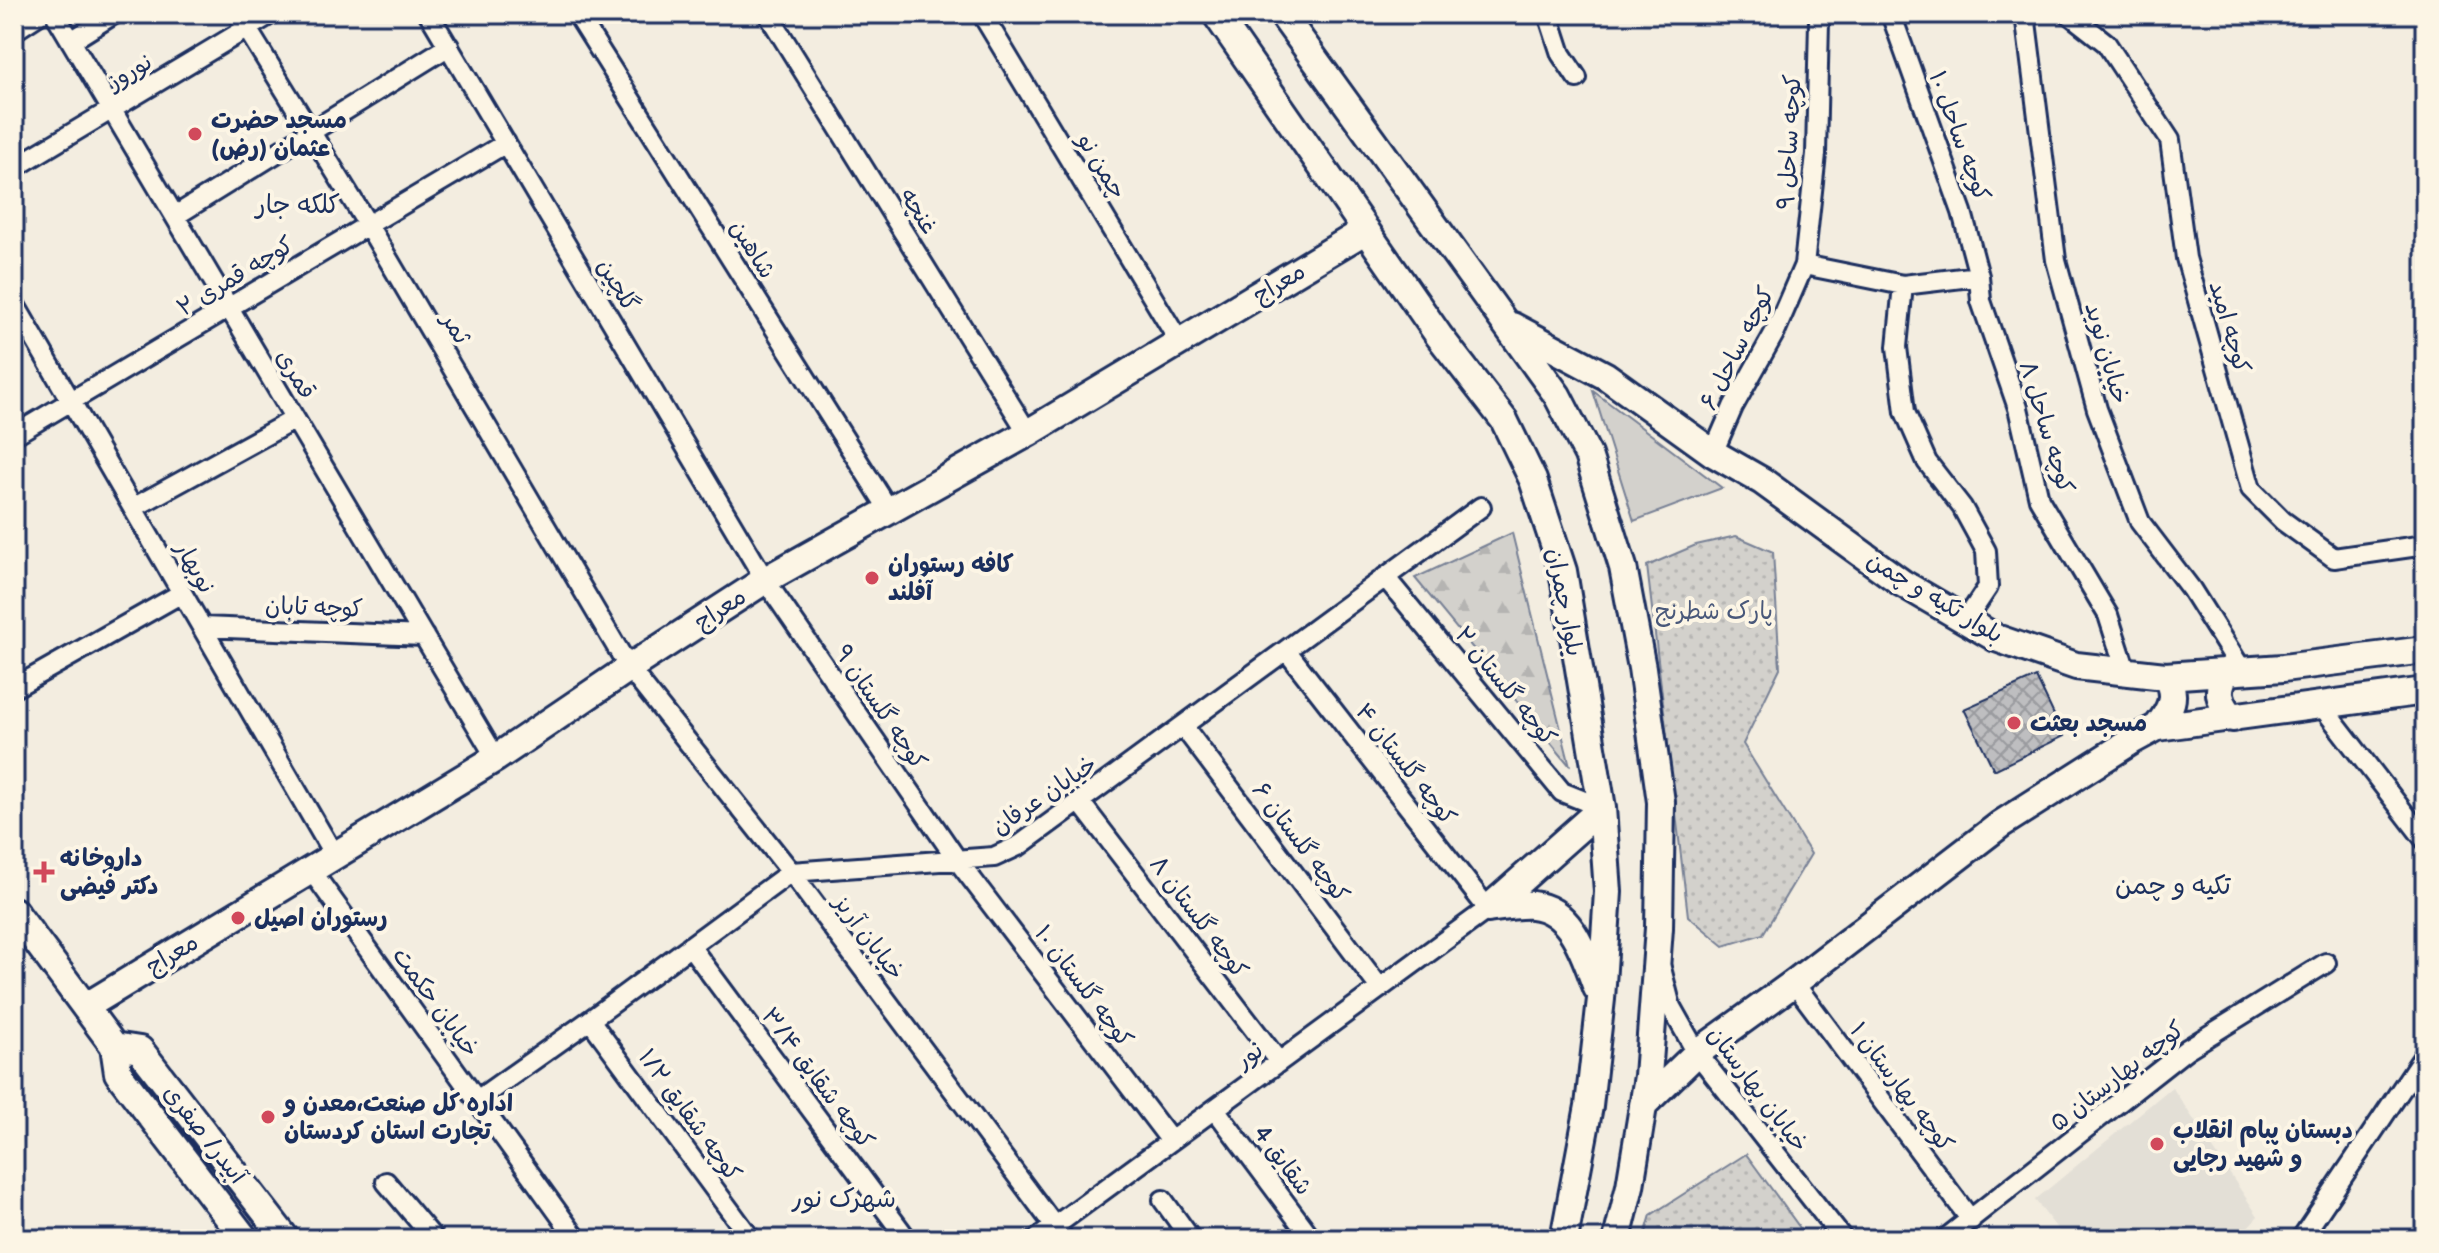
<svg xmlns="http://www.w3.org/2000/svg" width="2439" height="1253" font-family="'Balsamiq Sans','Playpen Sans Arabic',sans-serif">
<defs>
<pattern id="forest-firs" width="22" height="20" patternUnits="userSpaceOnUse" patternTransform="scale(2)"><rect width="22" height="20" fill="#d3d1cc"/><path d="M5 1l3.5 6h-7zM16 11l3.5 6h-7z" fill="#b5b4b2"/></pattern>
<pattern id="park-dots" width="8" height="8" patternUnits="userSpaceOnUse" patternTransform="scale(2)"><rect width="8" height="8" fill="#d3d1cc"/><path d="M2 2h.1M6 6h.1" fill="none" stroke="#b5b4b2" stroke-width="1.8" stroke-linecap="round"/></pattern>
<pattern id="building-cross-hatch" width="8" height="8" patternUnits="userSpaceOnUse" patternTransform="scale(2)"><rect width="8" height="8" fill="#bebec0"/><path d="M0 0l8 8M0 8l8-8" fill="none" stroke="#9a9b9f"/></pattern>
</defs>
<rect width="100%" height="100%" fill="#f3ede0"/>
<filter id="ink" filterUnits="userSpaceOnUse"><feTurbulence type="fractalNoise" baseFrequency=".0125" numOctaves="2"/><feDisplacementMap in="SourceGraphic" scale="16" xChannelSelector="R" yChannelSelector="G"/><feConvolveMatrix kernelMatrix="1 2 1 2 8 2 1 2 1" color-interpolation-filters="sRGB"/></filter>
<g filter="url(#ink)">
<path fill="#e3dfd6" d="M2172 1087 2258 1216 2237 1239H2065L2035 1200Z"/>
<path fill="#d3d1cc" stroke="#778095" stroke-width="2" d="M1593 391 1722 488 1634 521Z"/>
<path fill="url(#forest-firs)" stroke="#778095" stroke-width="2" d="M1512 533 1570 766 1415 578Z"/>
<path fill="url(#park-dots)" stroke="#778095" stroke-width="2" d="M1736 536 1773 552 1780 668 1743 744 1811 854 1763 934 1724 946 1688 916 1647 566 1696 545Z
M1746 1154 1808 1239H1644L1651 1215Z"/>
<path fill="url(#building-cross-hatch)" stroke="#1b2f5e" stroke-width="2" d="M2036 677 2064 736 1994 770 1964 709Z"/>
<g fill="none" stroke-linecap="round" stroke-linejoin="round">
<g stroke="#1b2f5e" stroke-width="24">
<path id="street" d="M55 14 496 758
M238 14 368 225 629 668 791 872 1064 1239
M429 14 765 580 958 861 1171 1141
M577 14 889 510
M768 14 1028 433
M982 14 1180 343
M1548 14 1561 54 1577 78
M1891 14 1962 212 1979 276 1981 301 2018 408 2039 499 2108 615 2126 671
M2025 14 2056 260 2097 409 2140 522 2191 589 2242 670
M2069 14 2106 43 2170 140 2186 258 2251 489 2283 521 2334 558 2425 545
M14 31 40 14
M71 41 114 14
M14 168 271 14
M175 216 449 46
M1804 265 1903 285 1979 276
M1903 285 1897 347 1905 412 1927 462 1962 507 1986 551 1988 587 1966 620
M14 303 334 855
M14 435 506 143
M1713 453 1733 407 1775 332 1804 265 1816 154 1819 21
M133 508 295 419
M1385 577 1562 792 1602 808
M202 627 424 636
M14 688 182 593
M2322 706 2425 840
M1183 726 1380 988
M1080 802 1279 1062
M311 870 577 1239
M690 946 907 1239
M1661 968 1671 1007 1697 1053 1843 1239
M1794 983 1971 1220
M590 1020 751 1239
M477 1100 590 1020 791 872 994 857 1020 845 1481 507
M1215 1109 1312 1239
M386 1182 434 1239
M1163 1200 1191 1239
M1037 1239 1488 909 1286 650
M1945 1239 2187 1049 2326 963
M2301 1239 2425 1054"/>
</g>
<g stroke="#1b2f5e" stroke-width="32">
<path id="secondary" d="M1216 14 1439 336 1504 420 1533 480 1563 571 1602 808 1608 892 1601 999 1589 1106 1564 1239
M1282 14 1557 395 1588 455 1623 567 1642 668 1661 802 1659 928 1648 1076 1630 1186 1617 1239
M1512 326 1606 376 1713 453 1762 481 1902 583 1996 638 2076 666 2165 676 2283 668 2425 650
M2227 671C2215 690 2219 702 2233 718
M2157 727C2170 711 2179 695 2165 676
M1488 909C1502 907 1518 904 1532 905 1572 909 1585 956 1597 988
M1488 909 1602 808
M14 911 114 1046 118 1073 245 1239
M85 1007 496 758 629 668 765 580 1028 433 1366 230
M114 1046 140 1050 286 1239
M1643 1105 1697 1053 1794 983 2001 824 2133 740 2157 727 2425 691"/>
</g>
<use href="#street" stroke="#fcf5e5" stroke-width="18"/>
<use href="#secondary" stroke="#fcf5e5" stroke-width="26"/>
</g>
</g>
<g fill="#d1495b" stroke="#fcf5e5" stroke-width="3">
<circle cx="195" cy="134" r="8"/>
<circle cx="872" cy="578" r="8"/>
<circle cx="2014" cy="723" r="8"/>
<path d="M40 860h8v8h8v8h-8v8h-8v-8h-8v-8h8z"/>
<circle cx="238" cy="918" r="8"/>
<circle cx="268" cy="1117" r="8"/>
<circle cx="2157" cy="1144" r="8"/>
</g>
<g text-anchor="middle" stroke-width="8" stroke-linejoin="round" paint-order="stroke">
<g font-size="24" fill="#1b2f5e" stroke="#fcf5e5">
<text transform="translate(130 71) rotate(-31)" y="8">نوروز</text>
<text transform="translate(1960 136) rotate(70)" y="8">کوچه ساحل ۱۰</text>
<text transform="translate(1789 142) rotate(-87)" y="8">کوچه ساحل ۹</text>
<text transform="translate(1102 166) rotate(59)" y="8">چمن نو</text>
<text transform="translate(919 211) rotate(58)" y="8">غنچه</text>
<text transform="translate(753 249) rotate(58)" y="8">شاهین</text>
<text transform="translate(235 276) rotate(-31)" y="8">کوچه قمری ۲</text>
<text transform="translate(1279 283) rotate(-31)" y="8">معراج</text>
<text transform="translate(618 285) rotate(59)" y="8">گلچین</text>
<text transform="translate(2230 327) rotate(74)" y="8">کوچه امید</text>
<text transform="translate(456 328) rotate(59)" y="8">ثمر</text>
<text transform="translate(1737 348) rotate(-63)" y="8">کوچه ساحل ۶</text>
<text transform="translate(2107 353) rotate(74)" y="8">خیابان نوید</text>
<text transform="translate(296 374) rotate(59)" y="8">قمری</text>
<text transform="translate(2047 427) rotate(73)" y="8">کوچه ساحل ۸</text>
<text transform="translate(195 567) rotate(60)" y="8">نوبهار</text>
<text transform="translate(1935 597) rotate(31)" y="8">بلوار تکیه و چمن</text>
<text transform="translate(1565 602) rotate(79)" y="8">بلوار چمران</text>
<text transform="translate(314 607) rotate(2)" y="8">کوچه تابان</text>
<text transform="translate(720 609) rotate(-33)" y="8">معراج</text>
<text transform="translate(1506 686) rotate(51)" y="8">کوچه گلستان ۲</text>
<text transform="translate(881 707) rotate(56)" y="8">کوچه گلستان ۹</text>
<text transform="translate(1406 764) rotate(52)" y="8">کوچه گلستان ۴</text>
<text transform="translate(1044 795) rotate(-34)" y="8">خیابان عرفان</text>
<text transform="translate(1301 842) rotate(53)" y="8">کوچه گلستان ۶</text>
<text transform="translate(1199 917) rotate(53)" y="8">کوچه گلستان ۸</text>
<text transform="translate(869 937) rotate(53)" y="8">خیابان آریز</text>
<text transform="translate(172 954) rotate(-31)" y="8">معراج</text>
<text transform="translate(1084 986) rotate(53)" y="8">کوچه گلستان ۱۰</text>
<text transform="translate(436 1002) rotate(54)" y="8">خیابان حکمت</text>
<text transform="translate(1249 1055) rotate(-36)" y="8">نور</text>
<text transform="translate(2117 1076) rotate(-38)" y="8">کوچه بهارستان ۵</text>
<text transform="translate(818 1078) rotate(53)" y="8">کوچه شقایق ۳/۴</text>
<text transform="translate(1902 1087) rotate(53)" y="8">کوچه بهارستان ۱</text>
<text transform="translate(1758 1089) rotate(53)" y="8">خیابان بهارستان</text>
<text transform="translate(690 1115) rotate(54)" y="8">کوچه شقایق ۱/۲</text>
<text transform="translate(205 1134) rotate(52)" y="8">آبیدر/ صفری</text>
<text transform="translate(1283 1160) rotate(53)" y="8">شقایق 4</text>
</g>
<g font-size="24" font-weight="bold" fill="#1b2f5e" stroke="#fcf5e5" text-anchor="start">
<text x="211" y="128">مسجد حضرت<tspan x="211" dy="28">عثمان (رض)</tspan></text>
<text x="888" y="572">کافه رستوران<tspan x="888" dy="28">آفلند</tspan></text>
<text x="2030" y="731">مسجد بعثت</text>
<text x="60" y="866">داروخانه<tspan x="60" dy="28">دکتر فیضی</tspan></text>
<text x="254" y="926">رستوران اصیل</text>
<text x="284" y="1111">اداره کل صنعت،معدن و<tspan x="284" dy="28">تجارت استان کردستان</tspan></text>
<text x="2173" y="1138">دبستان پبام انقلاب<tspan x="2173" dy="28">و شهید رجایی</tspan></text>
</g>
<g font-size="24" fill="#49587a" stroke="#fcf5e5">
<text x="1714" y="619">پارک شطرنج</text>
</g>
<g font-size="26" fill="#1b2f5e" stroke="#fcf5e5">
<text x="298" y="213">کلکه جار</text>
<text x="2173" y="894">تکیه و چمن</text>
<text x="844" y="1207">شهرک نور</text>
</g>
</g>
<rect width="2439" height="1253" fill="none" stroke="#fcf5e5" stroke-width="48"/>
<rect x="24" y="24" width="2391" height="1205" fill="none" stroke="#1b2f5e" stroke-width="3" filter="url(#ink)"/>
</svg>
